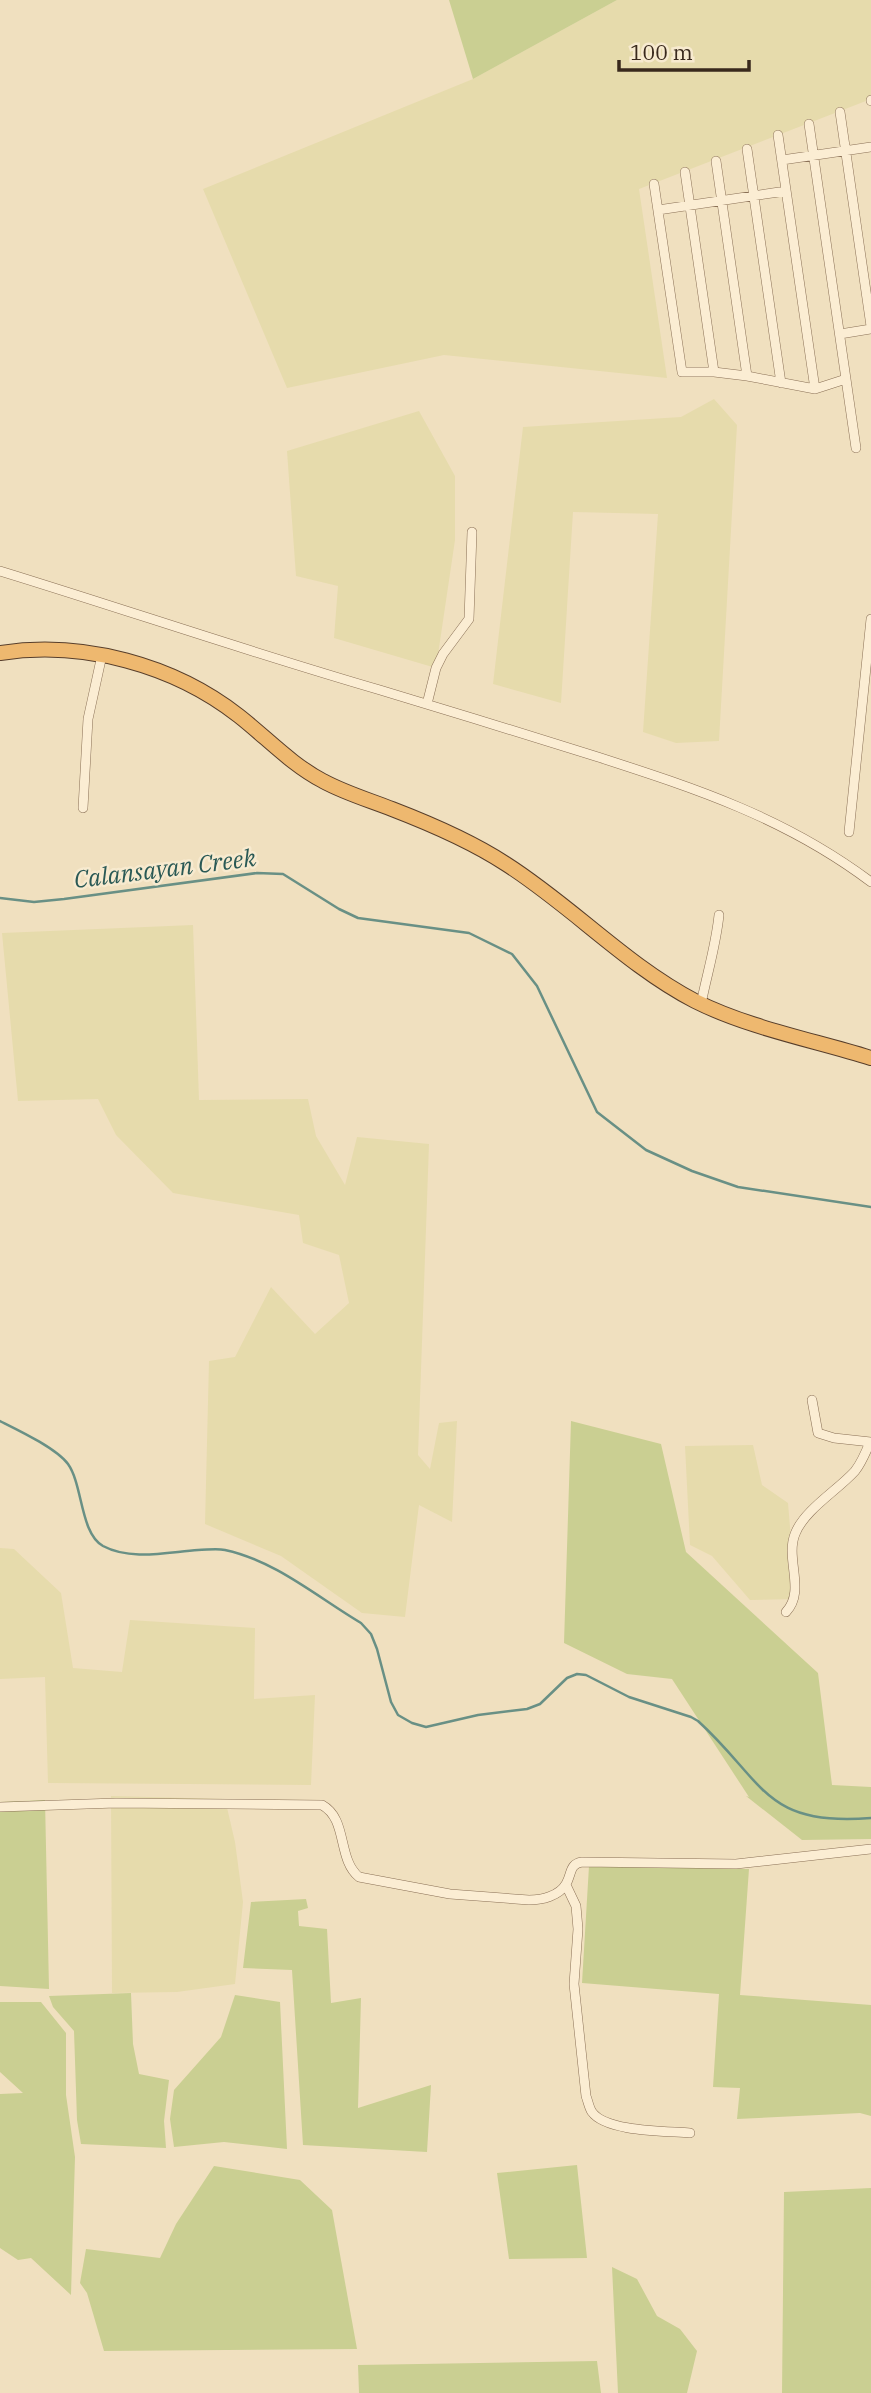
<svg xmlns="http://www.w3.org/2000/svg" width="871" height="2393" font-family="'IBM Plex Serif',serif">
<rect width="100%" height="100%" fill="#f0e0bf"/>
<path fill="#e6dbac" d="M617 0H871V99L639 189 667 378 444 355 287 388 203 189 473 79Z
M714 399 737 425 719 741 676 743 643 732 658 514 573 512 561 703 493 684 523 427 681 417Z
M419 411 455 476V540L436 668 334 638 338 586 296 576 287 451Z
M193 925 199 1100 308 1099 316 1136 345 1185 357 1137 429 1144 418 1455 430 1469 439 1423 457 1421 452 1522 419 1505 405 1617 362 1613 281 1556 205 1524 209 1361 235 1357 271 1287 315 1334 349 1303 339 1255 303 1243 299 1215 173 1193 116 1135 98 1099 18 1101 2 933Z
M753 1445 762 1485 788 1503 796 1599 750 1600 712 1556 690 1545 685 1446Z
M0 1548 14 1549 61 1593 73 1668 122 1672 130 1620 255 1628 254 1699 315 1695 311 1785 48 1783 45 1677 0 1679Z
M111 1796 225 1799 235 1842 243 1902 235 1984 177 1992 112 1993Z"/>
<path fill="#cacf92" d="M449 0H617L473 79Z
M571 1421 661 1444 686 1552 818 1673 832 1785 871 1787V1839L802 1840 746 1796 749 1797 672 1679 627 1674 564 1643Z
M45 1800 49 1989 0 1986V1802Z
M589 1866 749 1869 740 1995 871 2005V2116L860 2113 737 2119 740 2088 713 2087 719 1994 582 1983Z
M306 1899 308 1908 298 1911 299 1926 327 1929 331 2003 361 1998 358 2108 431 2085 427 2152 303 2145 292 1970 243 1968 251 1902Z
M131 1993 133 2044 139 2074 169 2080 164 2121 166 2148 81 2144 77 2120 74 2031 53 2007 49 1996Z
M235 1995 280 2002 287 2149 224 2142 174 2147 170 2119 174 2090 221 2037Z
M0 2002H41L66 2033V2095L75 2157 71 2295 31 2258 18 2260 0 2248V2094L23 2093 0 2072Z
M577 2165 587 2258 509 2259 497 2173Z
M214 2166 300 2180 332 2210 357 2349 104 2351 87 2293 80 2283 86 2249 160 2258 176 2224Z
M871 2188V2393H782L784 2192Z
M612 2267 637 2279 657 2316 680 2329 697 2351 687 2393H618Z
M597 2361 601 2393H359L358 2365Z"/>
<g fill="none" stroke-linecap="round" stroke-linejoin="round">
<path stroke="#699085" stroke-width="2.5" d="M0 898 34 902 64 899 257 873 283 874 339 909 358 918 469 933 512 954 537 986 597 1112 646 1150 692 1171 738 1187 871 1207
M0 1421C18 1430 56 1448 68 1464 83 1485 80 1533 103 1546 131 1561 168 1552 198 1550 207 1550 216 1548 225 1550 276 1561 317 1597 361 1623L371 1634 377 1649 391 1702 398 1715 412 1723 426 1727 478 1715 527 1709 540 1704 567 1678 577 1674 586 1675 629 1697 691 1717 698 1721C765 1782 764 1827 871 1818"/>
<g stroke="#8a7056" stroke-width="10">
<path id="minor" d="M871 100V101
M840 112 871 326
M809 124 856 448
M778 135 815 389
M747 149 781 383
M782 160 871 147
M716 161 747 376
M685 172 714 372
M654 184 682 372H714L747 376 815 389 846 379
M658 210 786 191
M840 334 871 329
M0 571C127 610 252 653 380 690 453 712 525 734 598 757 697 789 786 818 871 882
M427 704 436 668 443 654 469 619 472 532
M83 808 88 719 102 655
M849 832 871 619
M701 1004C707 974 716 945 719 915
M812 1400 818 1433 834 1438 871 1442
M786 1612C806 1591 785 1559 795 1534 804 1510 838 1490 855 1471 862 1462 866 1452 870 1442
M0 1807 116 1803 322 1805C348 1819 337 1859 359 1877L450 1894 529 1900C542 1900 559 1896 566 1884 572 1874 569 1864 582 1862L736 1864 871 1849
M566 1885 576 1906 578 1929 574 1984 586 2096C588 2101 589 2108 592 2112 606 2132 667 2131 690 2133"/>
</g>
<g stroke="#573e2b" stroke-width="16">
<path id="trunk" d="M0 653C83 640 174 665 239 716 267 738 292 765 323 781 345 793 369 800 392 809 431 824 471 841 506 864 572 906 626 965 695 1001 749 1028 813 1040 871 1058"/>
</g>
<use href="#minor" stroke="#fbedd3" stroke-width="9"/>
<use href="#trunk" stroke="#eeb86f" stroke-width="14"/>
</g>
<g text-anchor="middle" stroke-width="5" stroke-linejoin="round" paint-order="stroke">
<g font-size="24" font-style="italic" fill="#2a5955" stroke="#f7eacf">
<text transform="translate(165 869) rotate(-7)" y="8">Calansayan Creek</text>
</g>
</g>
<path d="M619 60v10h130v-10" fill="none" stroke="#39291c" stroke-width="3.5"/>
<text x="630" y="60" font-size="21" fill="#39291c" stroke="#f7eacf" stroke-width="5" paint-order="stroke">100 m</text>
</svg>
